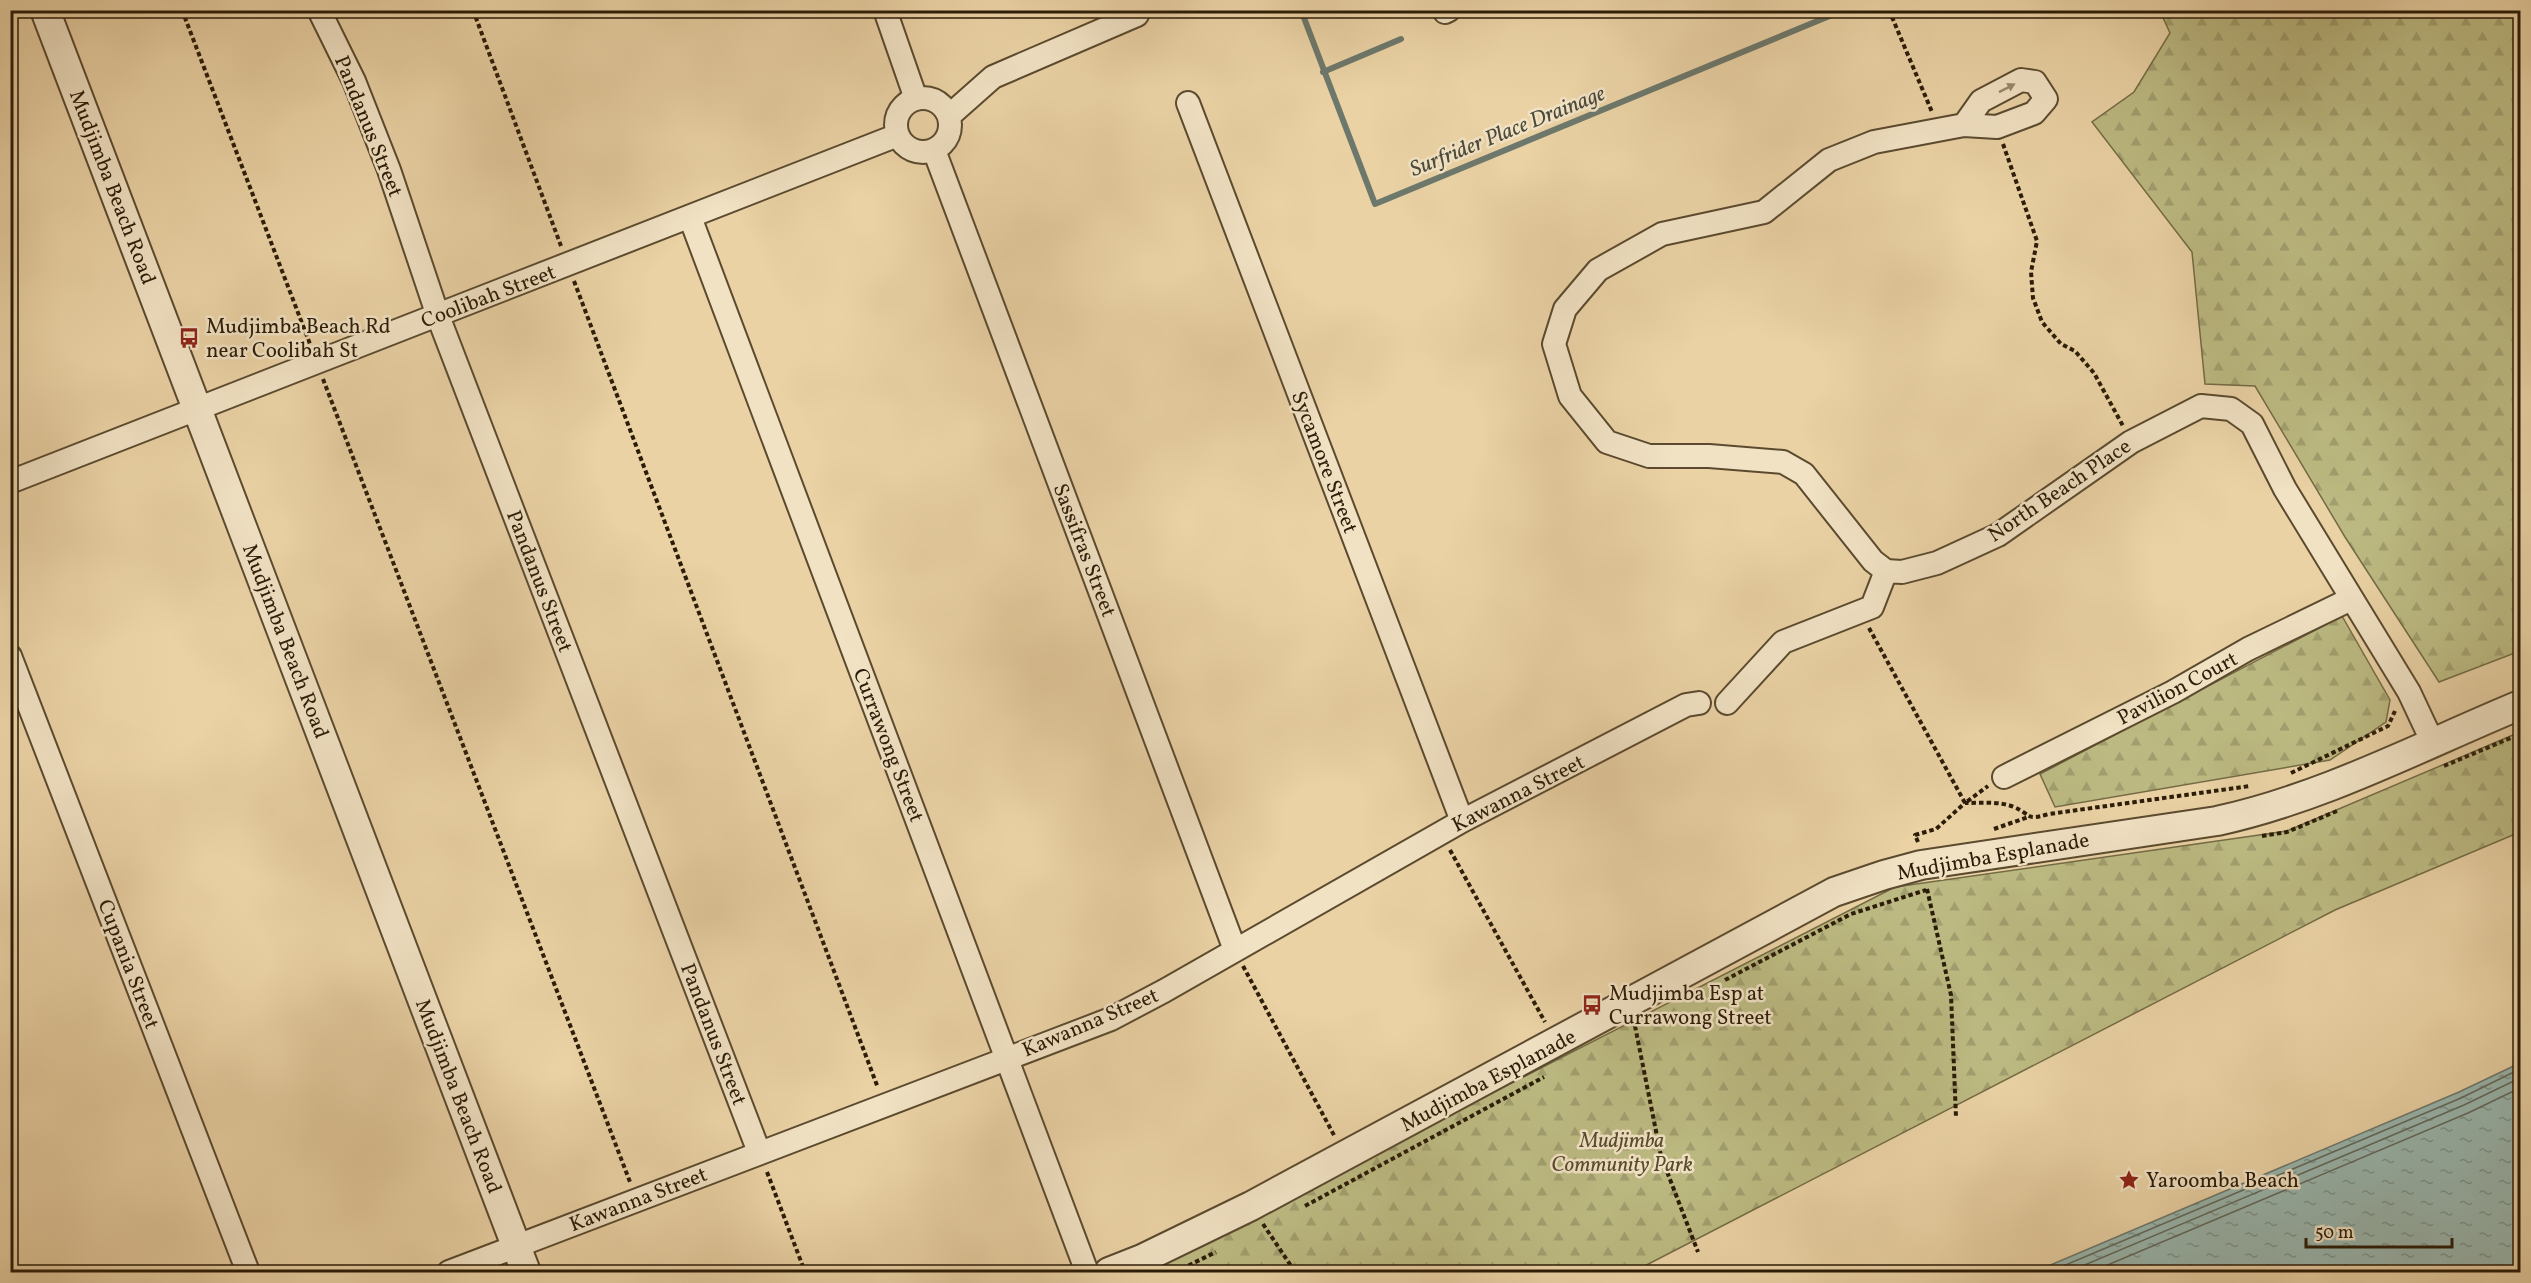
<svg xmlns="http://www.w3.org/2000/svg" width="2531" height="1283" font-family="Vollkorn,serif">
<defs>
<pattern id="forest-firs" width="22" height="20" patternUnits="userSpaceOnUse" patternTransform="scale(1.5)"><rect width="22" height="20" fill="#bcba82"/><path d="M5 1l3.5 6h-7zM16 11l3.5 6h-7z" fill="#a29f6f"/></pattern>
<pattern id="water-ripples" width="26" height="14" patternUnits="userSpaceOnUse" patternTransform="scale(1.5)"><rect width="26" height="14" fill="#99b6ae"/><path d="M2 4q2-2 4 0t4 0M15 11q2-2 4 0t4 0" fill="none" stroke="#7d938c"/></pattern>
</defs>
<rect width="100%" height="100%" fill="#ead2a5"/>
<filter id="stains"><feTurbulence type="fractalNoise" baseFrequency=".00333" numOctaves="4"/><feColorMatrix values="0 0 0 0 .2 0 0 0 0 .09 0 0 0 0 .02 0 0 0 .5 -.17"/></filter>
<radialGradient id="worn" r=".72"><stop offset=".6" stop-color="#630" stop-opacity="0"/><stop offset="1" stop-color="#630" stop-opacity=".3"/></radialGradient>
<path fill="url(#forest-firs)" stroke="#746b45" stroke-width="1.5" d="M2160 11H2520V651L2439 682 2345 537 2255 386 2205 384 2192 252 2092 122 2134 92 2170 33Z
M2342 616 2390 700 2386 722 2330 760 2055 807 2040 774Z
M2520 732V832L2335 910 1633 1272H1142L1895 887 2287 831Z"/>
<path fill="url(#water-ripples)" stroke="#6d786c" stroke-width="1.5" d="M2520 1063V1272H2034L2459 1092Z"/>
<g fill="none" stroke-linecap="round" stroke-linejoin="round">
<path stroke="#62695b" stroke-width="1.5" d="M2049 1272 2461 1098 2520 1069
M2068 1272 2464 1105 2520 1078
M2091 1272 2468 1113 2520 1088"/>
<path stroke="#6d786c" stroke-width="6" d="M1301 10 1375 204 1844 10
M1260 12 1262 10
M1323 72 1401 39"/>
<g stroke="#5b4a2f" stroke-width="26">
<path id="minor" d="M319 10 354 81 389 170 438 316 759 1152
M885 10 916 99
M1445 12 1449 10
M896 125a27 27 0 1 1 54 0a27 27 0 1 1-54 0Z
M1188 103 1462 821
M949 116 993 77 1137 15 1136 10
M1964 125 1981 101 2021 80 2035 82 2046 99 2034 113 1997 127 1964 125 1874 142 1829 160 1764 212 1662 234 1598 270 1565 309 1554 344 1570 396 1607 442 1649 456H1709L1783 462 1804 474 1873 561 1886 571 1902 572 1937 563 1998 535 2131 442 2201 406 2231 409 2252 424 2285 489 2409 692 2432 741
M934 150 1235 950
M690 217 1087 1272
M10 482 898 135
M10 656 248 1272
M1727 703 1783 642 1872 607 1886 571
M2004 777 2173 692 2248 649 2351 599
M449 1272 1111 1019 1164 991 1462 821 1686 705 1699 703"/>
</g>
<g stroke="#5b4a2f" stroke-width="32">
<path id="tertiary" d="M45 10 526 1272
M1109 1272 1142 1259 1251 1206 1834 892 1884 875 1921 865 2217 821C2323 798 2421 746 2520 705"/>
</g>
<path stroke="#2b1c08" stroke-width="4" stroke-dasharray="4.5 3" stroke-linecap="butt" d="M182 10 310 344
M473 10 561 246
M1889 10 1932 112
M2003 144 2037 241 2031 272 2033 298 2042 322 2061 344 2075 351 2094 373 2123 426
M574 281 878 1088
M323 379 630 1182
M1869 628 1965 803 1988 786
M2444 766 2520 734
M2291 773 2388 726 2395 711
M1994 829 2028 817
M2262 836 2287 832 2337 811
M1918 842 1915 835 1936 829 1965 803C1981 803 1999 801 2014 807 2033 815 2024 821 2049 814L2250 786
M1450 850 1545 1022
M1927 889 1951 995 1956 1117
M1243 966 1335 1137
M1725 980 1851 914 1926 890
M1635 1026 1661 1156 1698 1252
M767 1172 805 1272
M1305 1206 1544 1077
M1263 1224 1295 1272
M1175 1272 1216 1252"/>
<use href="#minor" stroke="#f1e2c4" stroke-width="22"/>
<use href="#tertiary" stroke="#f1e2c4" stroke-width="28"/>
</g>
<defs><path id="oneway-solid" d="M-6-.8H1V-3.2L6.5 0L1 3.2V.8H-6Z" transform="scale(1.5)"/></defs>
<use fill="#98896f" href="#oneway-solid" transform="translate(2007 88) rotate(-27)"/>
<defs>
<g id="bus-bare" transform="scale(1.62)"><path d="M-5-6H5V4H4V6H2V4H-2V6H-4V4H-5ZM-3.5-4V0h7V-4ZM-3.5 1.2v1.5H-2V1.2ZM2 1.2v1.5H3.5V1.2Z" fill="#8f2418" stroke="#f1e2c4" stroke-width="2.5" paint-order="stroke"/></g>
<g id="sight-bare" transform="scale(1.62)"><path d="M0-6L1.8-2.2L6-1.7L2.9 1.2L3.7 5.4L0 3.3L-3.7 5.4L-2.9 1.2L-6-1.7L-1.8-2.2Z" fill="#8f2418" stroke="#f1e2c4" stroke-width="2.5" paint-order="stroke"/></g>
</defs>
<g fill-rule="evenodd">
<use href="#bus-bare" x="189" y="338"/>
<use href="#bus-bare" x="1592" y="1005"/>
<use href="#sight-bare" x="2129" y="1180"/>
</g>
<g text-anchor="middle" stroke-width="5" stroke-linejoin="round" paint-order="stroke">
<g font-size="21" fill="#2b1c08" stroke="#f1e2c4">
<text transform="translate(369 126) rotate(68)" y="7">Pandanus Street</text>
<text transform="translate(113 187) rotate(69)" y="7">Mudjimba Beach Road</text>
<text transform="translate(488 296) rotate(-21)" y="7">Coolibah Street</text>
<text transform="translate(1325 462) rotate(69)" y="7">Sycamore Street</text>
<text transform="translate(2059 490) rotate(-34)" y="7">North Beach Place</text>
<text transform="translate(1085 550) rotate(69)" y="7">Sassifras Street</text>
<text transform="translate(540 581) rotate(69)" y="7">Pandanus Street</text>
<text transform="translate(286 641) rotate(69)" y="7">Mudjimba Beach Road</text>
<text transform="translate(2177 688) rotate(-28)" y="7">Pavilion Court</text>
<text transform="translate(889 745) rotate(69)" y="7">Currawong Street</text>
<text transform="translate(1518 793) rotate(-27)" y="7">Kawanna Street</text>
<text transform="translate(1993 856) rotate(-10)" y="7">Mudjimba Esplanade</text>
<text transform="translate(129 964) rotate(69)" y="7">Cupania Street</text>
<text transform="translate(1090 1022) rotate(-23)" y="7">Kawanna Street</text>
<text transform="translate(714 1034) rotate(69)" y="7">Pandanus Street</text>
<text transform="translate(1488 1080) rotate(-28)" y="7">Mudjimba Esplanade</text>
<text transform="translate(459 1096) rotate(69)" y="7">Mudjimba Beach Road</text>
<text transform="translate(638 1199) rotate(-21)" y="7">Kawanna Street</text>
</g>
<g font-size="21" fill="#2b1c08" stroke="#f1e2c4" text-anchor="start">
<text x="206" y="333">Mudjimba Beach Rd<tspan x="206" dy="24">near Coolibah St</tspan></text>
<text x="1609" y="1000">Mudjimba Esp at<tspan x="1609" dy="24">Currawong Street</tspan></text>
<text x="2146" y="1187">Yaroomba Beach</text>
</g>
<g font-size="21" font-style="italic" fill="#564b2d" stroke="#f1e2c4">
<text x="1622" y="1147">Mudjimba<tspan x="1622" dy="24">Community Park</tspan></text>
</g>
<g font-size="22" font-style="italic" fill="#4c4a3a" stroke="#f1e2c4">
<text transform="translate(1507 130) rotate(-22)" y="8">Surfrider Place Drainage</text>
</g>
</g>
<rect width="2531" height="1283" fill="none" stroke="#ead2a5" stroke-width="36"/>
<rect x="12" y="12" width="2507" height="1259" fill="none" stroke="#2b1c08" stroke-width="3"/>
<rect x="18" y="18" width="2495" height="1247" fill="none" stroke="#2b1c08" stroke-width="1.5"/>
<path d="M2306 1238v9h146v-9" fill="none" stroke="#2b1c08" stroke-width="3"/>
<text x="2315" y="1238" font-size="18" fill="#2b1c08" stroke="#f1e2c4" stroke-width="4.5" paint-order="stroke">50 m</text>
<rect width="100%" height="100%" filter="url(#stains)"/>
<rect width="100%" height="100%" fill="url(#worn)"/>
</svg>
